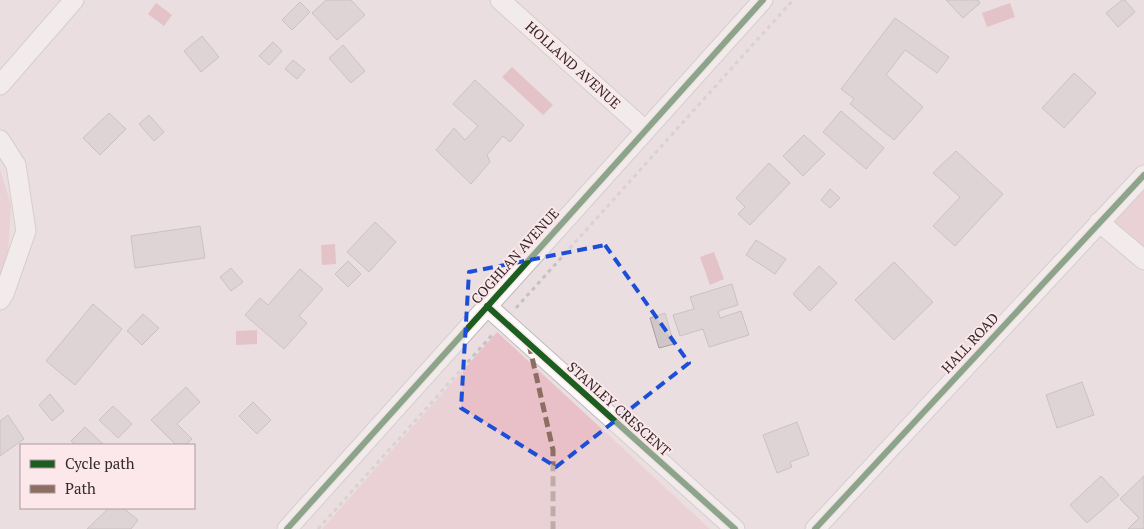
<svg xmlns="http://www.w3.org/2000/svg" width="1144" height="529" font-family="'PT Serif',serif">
<rect width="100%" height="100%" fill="#eadee0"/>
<path fill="#e9c0c7" d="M0 169 11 205 8 253 0 278Z
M1144 180V254L1105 221Z
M497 332 710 529H322Z"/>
<path fill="#dba2ac" d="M156 3 172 15 164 26 148 14Z
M1010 3 1015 17 987 27 982 13Z
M512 67 553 105 543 115 502 77Z
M335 244 336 264 322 265 321 245Z
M714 252 724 279 710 285 700 257Z
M257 330V344L236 345V331Z"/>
<path fill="#d0c6c8" stroke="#a79ea0" d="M326 0H351L365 15 337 40 312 13Z
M946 0H978L980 3 963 18Z
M1122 0H1125L1135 12 1118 27 1106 13Z
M300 2 310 12 292 30 282 20Z
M895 18 949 57 937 73 905 50 886 75 923 107 894 140 850 104 854 99 841 89Z
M202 36 219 57 201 72 184 51Z
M273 42 282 51 269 65 259 56Z
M343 45 365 71 351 83 329 58Z
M293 60 305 70 297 79 285 69Z
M1074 73 1096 93 1064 128 1042 108Z
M475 80 524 125 510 142 503 136 487 155 490 162 471 184 436 150 454 128 465 140 478 126 453 104Z
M841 111 884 148 866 169 823 132Z
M109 113 126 129 100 155 83 138Z
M149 115 164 132 154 141 139 124Z
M804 135 825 154 803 176 783 156Z
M956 151 1003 194 955 246 933 226 960 197 933 173Z
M769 163 790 183 750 225 738 214 745 207 736 198Z
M830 189 840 198 830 208 821 200Z
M375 222 396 242 369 272 347 252Z
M200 226 205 258 135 268 131 236Z
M756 240 786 259 775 274 746 255Z
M348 261 361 274 348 287 335 274Z
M894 262 933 302 894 340 855 300Z
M819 266 837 283 810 311 793 294Z
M231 268 243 282 231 291 220 277Z
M300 269 323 289 299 316 307 323 284 349 245 315 260 298 268 305Z
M732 284 738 305 718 311 720 318 741 311 749 335 709 347 703 329 680 336 673 315 694 309 690 297Z
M93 304 122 329 75 385 46 361Z
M665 313 674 344 659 348 650 318Z
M143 314 159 328 142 345 127 331Z
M1082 382 1094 415 1057 428 1046 395Z
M186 387 200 402 177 424 192 439 185 445H176L151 420Z
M50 394 64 411 52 421 39 405Z
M253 402 271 420 257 434 239 416Z
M113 406 132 424 118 438 99 420Z
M8 415 24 439 0 456V421Z
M797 422 809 455 790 462 792 467 777 473 763 435Z
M85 427 104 445H76L71 441Z
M1101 476 1119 495 1087 523 1070 505Z
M1144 476V529H1128L1139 518 1120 499Z
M109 508H123L138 520 131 529H87Z"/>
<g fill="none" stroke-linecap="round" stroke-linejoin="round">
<g stroke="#c0b7b8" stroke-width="21">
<path id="street" d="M500 0 645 130
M0 85 74 0
M0 140 16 165 26 231 4 294 0 300
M1099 222 1144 260
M487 306 735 529
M287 529 763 0
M815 529 1144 175"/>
</g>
<path stroke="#c5c0c1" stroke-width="3" stroke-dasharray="4 4" stroke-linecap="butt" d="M516 308 793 0
M318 529 492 335"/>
<use href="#street" stroke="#fcfafa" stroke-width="19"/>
<path stroke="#8d6e63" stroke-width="5" stroke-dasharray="10 5" stroke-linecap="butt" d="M529 344 553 450V529"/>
<g stroke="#fce7ea" stroke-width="9">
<path id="cycleway" d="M487 306 735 529
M287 529 763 0
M815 529 1144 175"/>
</g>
<use href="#cycleway" stroke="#1b5e20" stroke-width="6"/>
</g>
<path d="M0 0H1144V529H0ZM605 245 689 363 556 467 461 408 469 272Z" fill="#eadee0" fill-opacity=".55" fill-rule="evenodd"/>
<path fill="none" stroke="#1d4ed8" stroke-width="4" stroke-dasharray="10 6" stroke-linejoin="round" d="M605 245 689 363 556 467 461 408 469 272Z"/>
<g text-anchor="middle" stroke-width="4" stroke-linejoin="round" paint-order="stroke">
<g font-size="14" fill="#31292a" stroke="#fce7ea">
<text transform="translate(573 65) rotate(42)" y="5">HOLLAND AVENUE</text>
<text transform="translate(515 256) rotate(-48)" y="5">COGHLAN AVENUE</text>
<text transform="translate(970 343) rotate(-47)" y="5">HALL ROAD</text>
<text transform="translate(619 409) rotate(42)" y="5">STANLEY CRESCENT</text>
</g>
</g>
<rect x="20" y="444" width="175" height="65" fill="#fce7ea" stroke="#ab9b9d"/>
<rect x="30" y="460" width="25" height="8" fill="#1b5e20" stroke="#ab9b9d"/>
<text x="65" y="469" font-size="15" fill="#31292a">Cycle path</text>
<rect x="30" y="485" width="25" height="8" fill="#8d6e63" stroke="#ab9b9d"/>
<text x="65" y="494" font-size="15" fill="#31292a">Path</text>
</svg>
